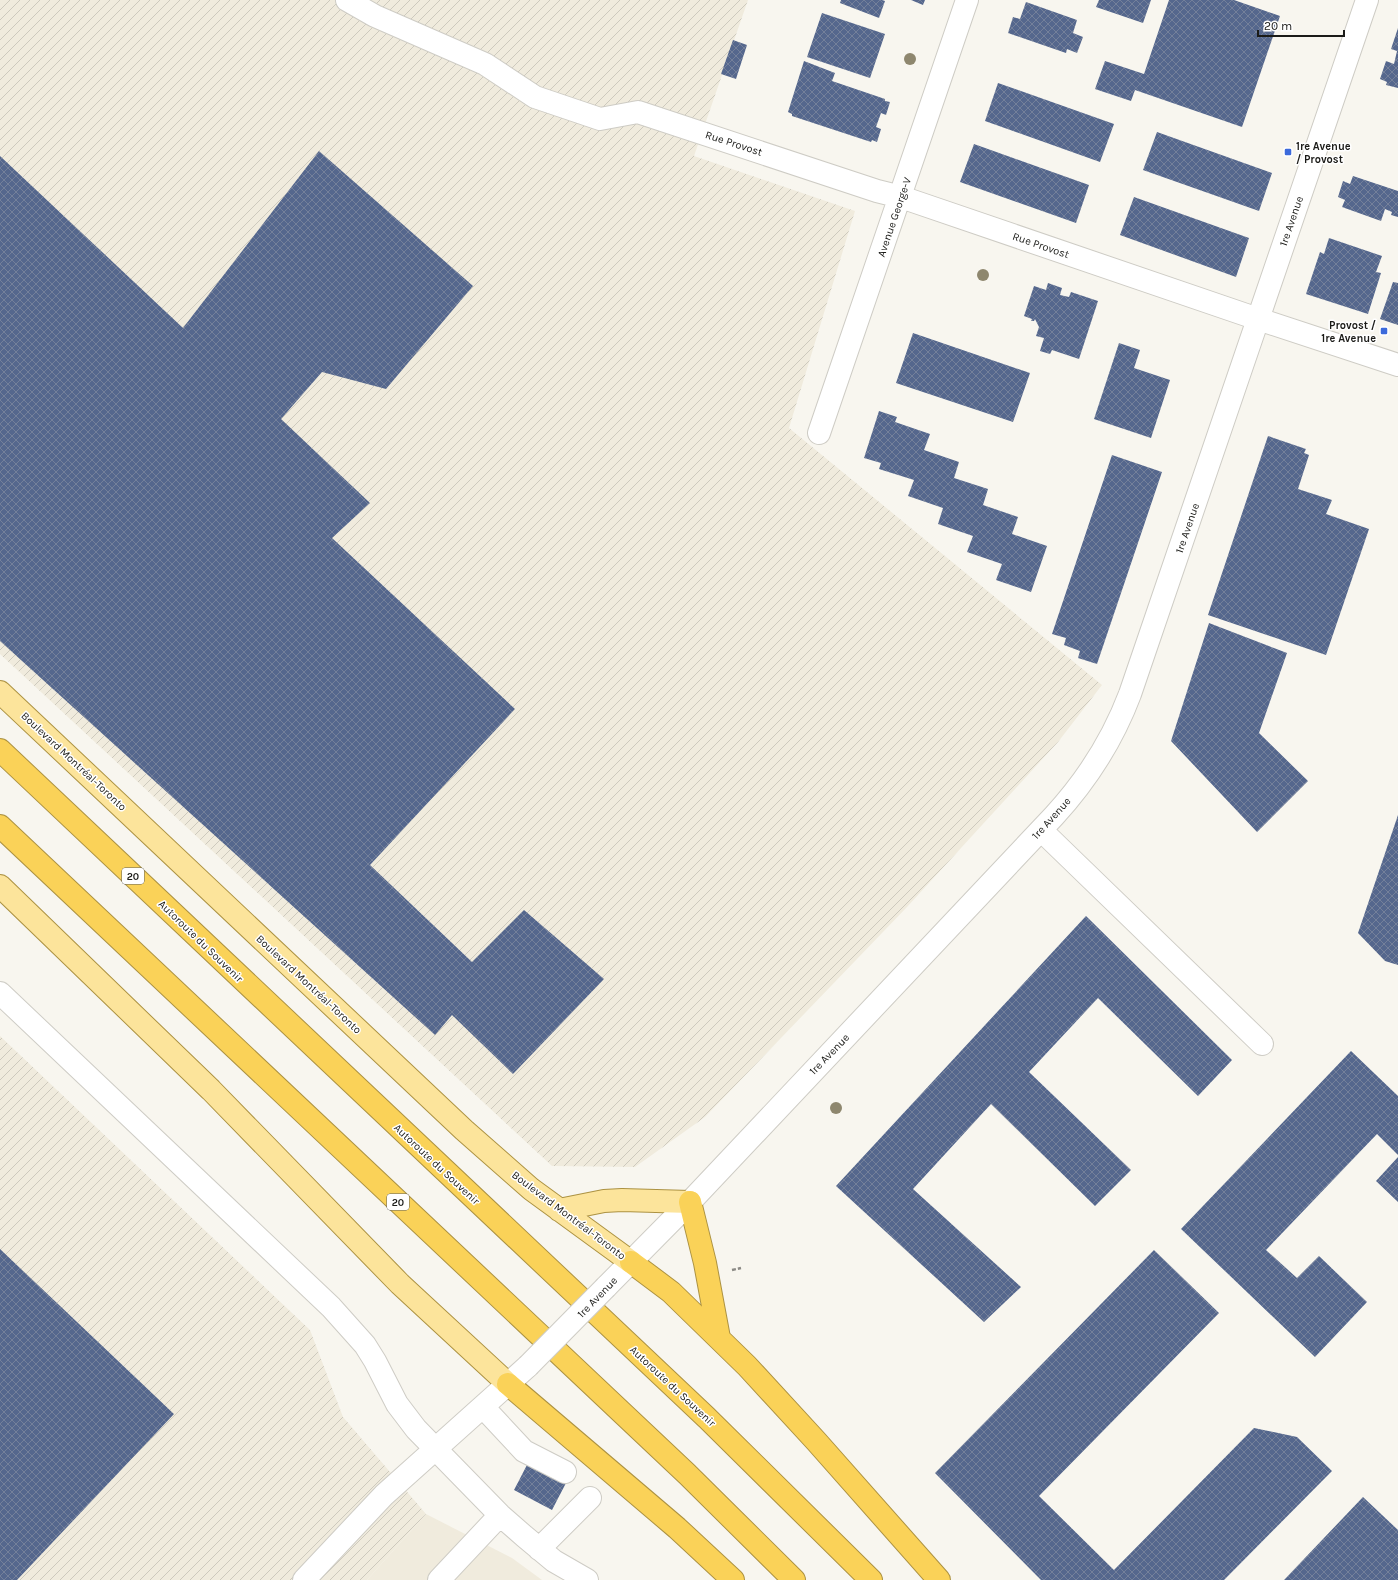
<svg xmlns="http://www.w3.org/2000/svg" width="1398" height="1580" font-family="Karla,sans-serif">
<defs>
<pattern id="industrial-furrows" width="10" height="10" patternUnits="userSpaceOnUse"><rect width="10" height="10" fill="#f0ebdd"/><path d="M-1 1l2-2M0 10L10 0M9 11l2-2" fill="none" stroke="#cdc9bd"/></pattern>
<pattern id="building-cross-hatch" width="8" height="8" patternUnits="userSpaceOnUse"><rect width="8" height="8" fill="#55678d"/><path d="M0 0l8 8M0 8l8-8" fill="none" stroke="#74809a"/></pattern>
</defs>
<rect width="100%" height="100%" fill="#f8f6ef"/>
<path fill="#f0ebdd" d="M426 1514 512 1558 542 1580H367Z"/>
<path fill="url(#industrial-furrows)" d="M0 0H748L694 156 855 211 789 428 1102 685 1058 742 907 907 705 1117 635 1167 552 1166 0 654Z
M0 1036 310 1330 343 1417 426 1514 367 1580H0Z"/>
<path fill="url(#building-cross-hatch)" d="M841 0H882L885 1 879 18 840 3Z
M911 0H925L923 5Z
M1099 0H1151L1143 23 1096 7Z
M1169 0H1234L1280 16 1242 127 1135 90 1131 101 1095 89 1105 61 1144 74Z
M1026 2 1077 20 1073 33 1083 37 1077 53 1067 49 1066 53 1008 33 1013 17 1020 19Z
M822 13 885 34 870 78 807 57Z
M1398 28V88L1386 85 1387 82 1380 79 1386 61 1394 64 1397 51 1391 49Z
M733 40 747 45 736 79 721 74Z
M804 61 835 73 832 81 885 99V101L890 102 886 115 881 113 876 127 881 129 877 142 872 140 871 142 792 116V114L788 112Z
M998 83 1114 124 1100 162 985 121Z
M1157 132 1272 173 1259 211 1143 170Z
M974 144 1089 185 1076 223 960 182Z
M319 151 473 286 386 389 322 372 281 419 370 503 332 538 515 709 370 865 472 962 524 910 604 979 513 1074 452 1015 435 1035 0 641V156L183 328Z
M1353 176 1398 191V217L1391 215 1392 212 1385 209 1381 221 1342 207 1345 200 1338 197 1343 181 1350 184Z
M1134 197 1249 238 1236 277 1120 235Z
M1329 238 1382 256 1376 272 1381 273 1368 314 1306 294 1320 252 1324 254Z
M1393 282 1398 283V325L1380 319Z
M1048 283 1062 288 1060 295 1069 297 1071 292 1098 301 1079 359 1052 350 1050 354 1040 351 1044 338 1036 336 1039 327 1035 319 1034 321H1031L1032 319 1024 316 1034 286 1046 290Z
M913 333 1030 373 1013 422 896 383Z
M1119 343 1140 350 1134 368 1170 380 1151 438 1094 419Z
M879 411 897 417 895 422 930 434 924 450 959 462 954 478 988 489 983 505 1018 517 1012 534 1047 546 1031 592 996 580 1002 564 967 552 973 536 938 524 943 508 908 496 914 480 879 469 881 463 864 458Z
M1268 436 1306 449 1304 453 1309 455 1298 489 1332 500 1326 514 1369 529 1326 655 1208 615Z
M1112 455 1162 472 1097 664 1078 658 1080 651 1064 645 1066 638 1052 634Z
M1209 623 1287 653 1259 733 1308 781 1257 832 1171 741Z
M1398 815V965L1385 961 1358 933Z
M1086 916 1232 1060 1198 1096 1098 998 1029 1072 1131 1170 1095 1206 991 1104 913 1189 1021 1287 984 1322 836 1186Z
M1351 1051 1398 1096V1155L1377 1134 1266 1250 1297 1278 1319 1256 1367 1302 1315 1357 1181 1229Z
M1398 1157V1202L1376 1181Z
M0 1249 174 1414 17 1580H0Z
M1154 1250 1219 1313 1039 1496 1114 1570 1254 1428 1297 1437 1332 1471 1224 1580H1041L935 1473Z
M528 1463 566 1483 552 1510 514 1490Z
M1363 1497 1398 1530V1580H1284Z"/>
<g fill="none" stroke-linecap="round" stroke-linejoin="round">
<g stroke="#ceccc5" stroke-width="24">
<path id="minor" d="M347 0 375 16 485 64 535 97 600 119 638 112 877 191 901 197 1258 319 1398 365
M819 433 967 0
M1041 830 1262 1044
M0 993 331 1307 365 1345 375 1361 397 1404 416 1429 500 1515 524 1536 554 1561 587 1580
M606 1287 690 1202 1054 816C1087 780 1113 739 1130 694L1367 0
M483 1407 524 1451 565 1472
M539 1549 590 1498
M304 1580 384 1495 528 1366
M439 1580 500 1515"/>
</g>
<g stroke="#ac9242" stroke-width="24">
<path id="major" d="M0 692 464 1130 531 1189 631 1262
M0 886 211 1090 400 1284 508 1384
M559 1210 604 1201 622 1200 690 1202"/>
</g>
<g stroke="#ac9242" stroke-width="24">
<path id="highway" d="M0 750 707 1418 871 1580
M0 826 687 1474 794 1580
M690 1202 705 1263 719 1338
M631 1262 671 1292 747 1366 816 1441 939 1580
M508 1384 677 1528 733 1580"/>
</g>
<path stroke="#8b8a85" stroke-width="2.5" stroke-dasharray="4 2" stroke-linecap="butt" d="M732 1270 741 1268"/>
<use href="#minor" stroke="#fff" stroke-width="22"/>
<use href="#major" stroke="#fce49b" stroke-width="22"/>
<use href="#highway" stroke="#fad258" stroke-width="22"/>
<g stroke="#ceccc5" stroke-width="24" stroke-linecap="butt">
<path id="minor-bridge" d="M528 1366 606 1287"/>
</g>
<use href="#minor-bridge" stroke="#fff" stroke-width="22"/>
</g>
<g fill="#8e876e">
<circle cx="910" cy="59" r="6"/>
<circle cx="983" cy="275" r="6"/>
<circle cx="836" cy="1108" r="6"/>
</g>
<g fill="#3c6adb" stroke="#fff" stroke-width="1.5">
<rect x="1284" y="148" width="8" height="8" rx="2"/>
<rect x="1380" y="327" width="8" height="8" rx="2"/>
</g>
<g text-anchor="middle" stroke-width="3" stroke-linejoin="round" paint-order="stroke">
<g fill="#fff" stroke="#5f5f5d" stroke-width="1">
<rect x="122" y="868" width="22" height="16" rx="3"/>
<rect x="387" y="1194" width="22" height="16" rx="3"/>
</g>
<g font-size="10" font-weight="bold" fill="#1b1b18">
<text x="133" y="880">20</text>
<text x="398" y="1206">20</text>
</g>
<g font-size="11" fill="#1b1b18" stroke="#fff">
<text transform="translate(734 143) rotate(18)" y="4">Rue Provost</text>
<text transform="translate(894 217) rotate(-71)" y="4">Avenue George-V</text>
<text transform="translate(1291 221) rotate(-71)" y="4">1re Avenue</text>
<text transform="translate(1041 245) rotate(19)" y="4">Rue Provost</text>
<text transform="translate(1187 528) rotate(-71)" y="4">1re Avenue</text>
<text transform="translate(74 761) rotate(43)" y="4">Boulevard Montréal-Toronto</text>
<text transform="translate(1051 818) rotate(-48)" y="4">1re Avenue</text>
<text transform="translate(201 941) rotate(44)" y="4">Autoroute du Souvenir</text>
<text transform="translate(309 984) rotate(43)" y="4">Boulevard Montréal-Toronto</text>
<text transform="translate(829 1054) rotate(-46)" y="4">1re Avenue</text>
<text transform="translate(437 1164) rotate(43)" y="4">Autoroute du Souvenir</text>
<text transform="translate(569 1215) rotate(37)" y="4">Boulevard Montréal-Toronto</text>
<text transform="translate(597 1297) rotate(-46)" y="4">1re Avenue</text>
<text transform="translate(673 1386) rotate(43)" y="4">Autoroute du Souvenir</text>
</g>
<g font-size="11" font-weight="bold" fill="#1b1b18" stroke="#fff" text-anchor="start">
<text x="1296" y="150">1re Avenue<tspan x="1296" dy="13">/ Provost</tspan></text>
<text x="1376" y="329" text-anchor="end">Provost /<tspan x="1376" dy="13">1re Avenue</tspan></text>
</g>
</g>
<path d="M1258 30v6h86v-6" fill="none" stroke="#1b1b18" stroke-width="2"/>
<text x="1264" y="30" font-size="12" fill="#1b1b18" stroke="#ffffff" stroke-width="3" paint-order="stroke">20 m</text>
</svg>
